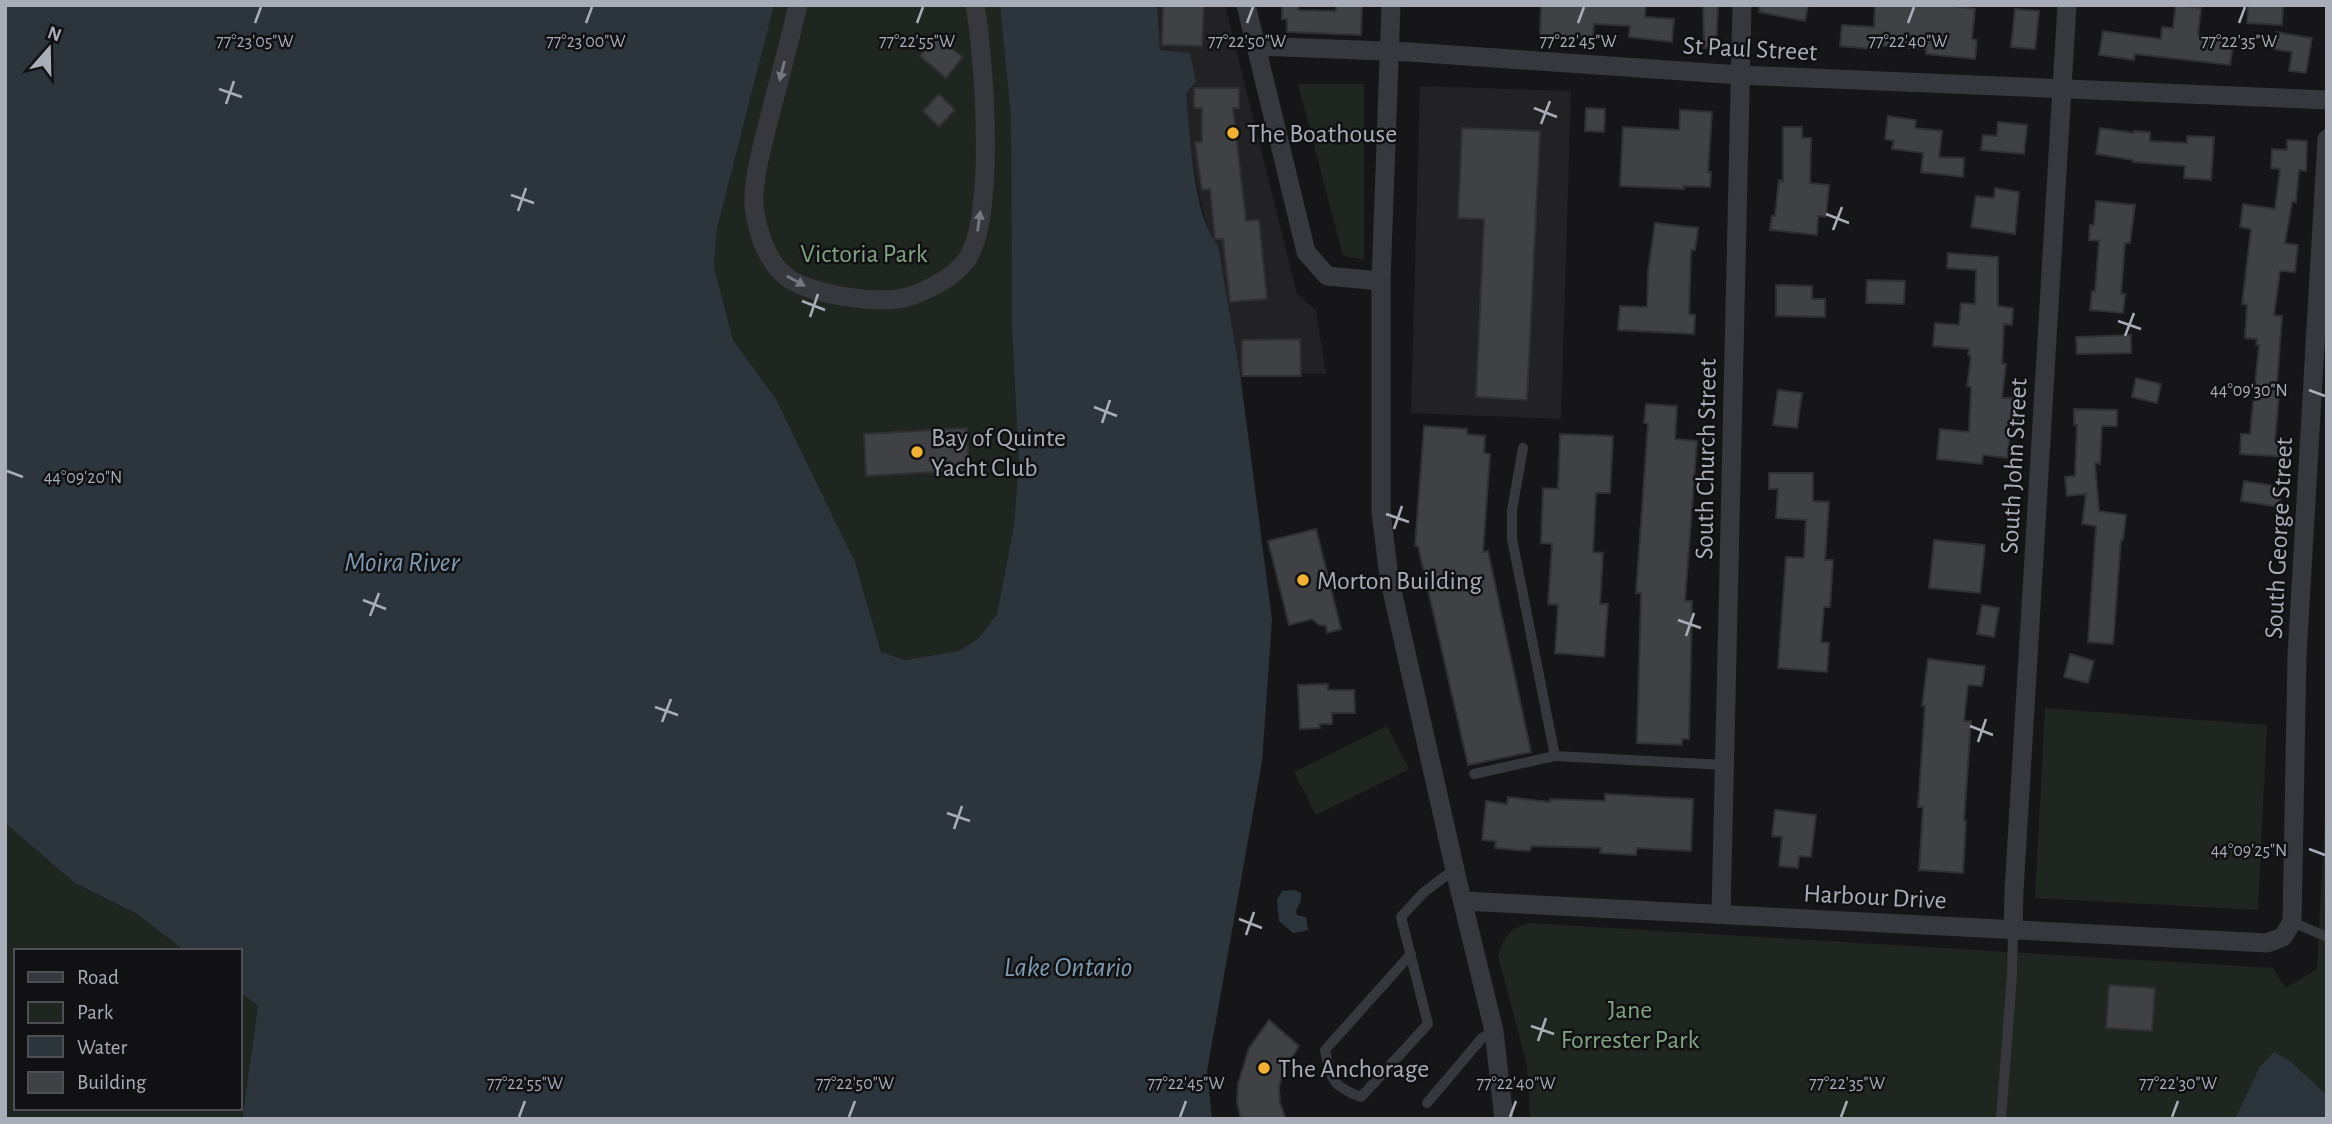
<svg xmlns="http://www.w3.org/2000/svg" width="2332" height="1124" font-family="'Alegreya Sans',sans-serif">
<rect width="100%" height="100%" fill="#161618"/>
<path fill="#222225" d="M1157 5H1225L1297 294 1316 310 1326 374 1240 373 1218 245 1209 235 1198 190 1192 156 1186 93 1196 82 1160 50Z
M1420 86 1571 91 1561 419 1411 413Z"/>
<path fill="#1e261f" d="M774 5H1000L1011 118 1012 332 1019 463 1014 525 997 614 979 638 958 651 905 660 881 652 855 562 776 399 733 340 714 267 717 229Z
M1298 84H1364V260L1343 256Z
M2045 708 2267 725 2258 910 2035 898Z
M1387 726 1409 769 1316 815 1294 772Z
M2327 777V1095L2291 1062 2259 1068 2235 1119H1530L1527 1065 1498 956C1503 938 1511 927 1530 923L2273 968 2285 988 2317 969Z
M5 823 75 883 137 914 185 951H16V1108H240V992L258 1006 242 1119H5Z"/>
<path fill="#2c353c" d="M5 5H774L717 229 714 267 733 340 776 399 855 562 881 652 905 660 958 651 979 638 997 614 1014 525 1019 463 1012 332 1011 118 1000 5H1157L1160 50 1190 53 1196 82 1186 93C1190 130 1193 218 1218 245L1240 373 1272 620 1262 762 1207 1071 1212 1119H242L258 1006 240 992V951H185L137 914 75 883 5 823Z
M1294 890 1301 893V900L1296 911 1297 915 1306 917 1308 930 1293 933 1279 921 1277 900 1282 891Z
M2274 1052 2291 1062 2327 1095V1119H2235L2259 1068Z"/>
<path fill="#404145" stroke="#303034" stroke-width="2" d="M1163 5H1204L1202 46 1162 45Z
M1282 5H1298V10L1336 11V5H1362L1361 35 1287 32V19H1282Z
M1541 5H1646L1645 17 1674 19 1672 42 1629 37 1630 26 1594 24 1593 39 1561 36V38L1540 37Z
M1703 5H1718L1716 48H1704Z
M1760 5H1808L1805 21 1759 12Z
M1875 5H1947L1975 9 1972 39 1977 40 1975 59 1926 54V49L1871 45V49L1840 46 1842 25 1874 27Z
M2176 5 2201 8 2198 35 2234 40 2230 65 2135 54 2134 60 2099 55 2103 31 2161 39 2162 27 2173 28Z
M2248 5H2283L2282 25 2247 23Z
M2015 9 2039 11 2035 49 2011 47Z
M2276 32 2312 38 2306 73 2289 71 2292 52 2273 49Z
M936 36 963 57 946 78 920 56Z
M1194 88H1239V108H1233L1246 221 1259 220 1267 299 1230 302 1223 239H1215L1210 189 1202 190 1195 142H1202V108H1194Z
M939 94 955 110 939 127 923 111Z
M1586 108 1605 109 1604 132 1585 131Z
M1680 110 1712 112 1708 172H1711L1710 187 1684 186V189L1620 186 1623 127 1679 130Z
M1888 116 1916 120 1915 128 1942 131 1939 157 1964 158 1963 177 1921 172 1923 153 1892 149 1894 141 1885 139Z
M1998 122 2027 125 2024 154 1981 150 1983 135 1997 136Z
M1783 127H1802V138H1811L1810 183 1829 185 1826 217 1818 216 1817 235 1770 230 1772 216H1775L1779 180 1783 181Z
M1462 128 1540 131 1527 400 1476 397 1484 219 1458 218Z
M2100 128 2134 133V131L2150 132V141L2187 143V136L2214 137 2211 180 2184 178 2185 166 2133 162V160L2096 154Z
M2287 140 2307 141 2306 171 2299 170 2296 202H2292L2285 243 2298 245 2295 272 2280 271 2274 315 2282 316 2277 384H2280L2275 440 2288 441 2287 457 2240 454 2241 434H2250L2259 345H2256L2257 339 2245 338 2247 305 2242 304 2251 229 2240 227 2243 204 2275 209 2280 169 2271 168 2272 149 2287 150Z
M1995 188 2019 192 2015 234 1971 227 1976 196 1994 198Z
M2096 201 2135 205 2130 243H2125L2121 294H2125L2123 313 2090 310 2092 291H2095L2099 241 2089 240 2090 225H2094Z
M1655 223 1698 228 1695 250H1691L1689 314 1695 315 1694 334 1618 330 1620 306 1647 307 1648 272Z
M1948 253 1998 257V306L2013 308 2012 325 2004 324 2002 363 2006 364 2002 398H2019L2018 419H2012L2007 458 1983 455 1982 464 1937 459 1940 429 1969 432 1971 387 1967 386 1971 356 1968 355 1969 349 1933 346 1935 323 1959 325 1961 303 1975 304 1976 270 1947 268Z
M1867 280 1905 281 1904 304 1866 303Z
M1776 285 1812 286V299H1825V317L1776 316Z
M2131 335V353L2077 354 2076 337Z
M1300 339 1301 376H1242V340Z
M2136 378 2161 384 2157 403 2132 397Z
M1778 390 1802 393 1797 428 1773 425Z
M1646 404 1677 406 1675 439 1697 441 1685 601H1692L1689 739H1682V745L1637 743 1641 593H1636L1648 423H1644Z
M2074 409 2117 410V426H2102L2100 464 2095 463 2099 511 2126 515 2123 540H2121L2113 644 2088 642 2096 526 2082 524 2086 494 2067 496 2065 477 2075 476 2077 425H2074Z
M1424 426 1467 429V434L1485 436 1484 453 1490 454 1483 552 1488 551 1531 752 1468 765 1418 546H1415Z
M967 428 969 470 866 476 864 434Z
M1560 434 1613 436 1610 493H1596L1593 552 1603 553 1600 604H1608L1604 657 1555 653 1558 605 1548 604 1552 544 1541 543 1543 488 1558 489Z
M1769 473H1813V501L1829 502 1825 560H1833L1830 607H1824L1821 642 1829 643 1827 672 1778 668 1786 557 1804 558 1806 520 1776 518 1778 489H1769Z
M2244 481 2282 487 2279 507 2241 501Z
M1316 529 1341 629 1327 633 1326 626 1319 625 1312 619 1289 625 1268 541Z
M1934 540 1985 545 1980 593 1929 588Z
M1982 605 1999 608 1994 637 1977 634Z
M2070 654 2094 661 2088 683 2064 677Z
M1928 659 1985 666 1982 686 1968 685 1964 721H1971L1964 821H1966L1963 873 1919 870 1923 807H1918L1925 706H1922Z
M1328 684V690H1354L1355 713H1332V724H1319L1320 728 1300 729 1298 685Z
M1605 794 1693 799 1691 851 1637 848 1636 855 1600 853 1601 848 1531 846 1530 851 1495 848 1496 841 1482 840 1486 801 1507 804 1508 797 1550 802V799L1605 801Z
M1775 810 1816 815 1811 857 1799 856 1798 868 1779 866 1782 837 1772 836Z
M2109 985 2155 988 2152 1031 2106 1028Z
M1269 1020 1299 1046 1283 1072 1279 1088 1280 1103 1286 1119H1241L1237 1102 1238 1084 1249 1048Z"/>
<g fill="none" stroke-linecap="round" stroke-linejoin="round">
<path stroke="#37383d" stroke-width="10" d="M1523 448 1512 510V539L1555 756
M1474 774 1555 756 1724 765
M2292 922 2327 937
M1411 954 1325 1050C1331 1079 1331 1086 1361 1097L1428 1024 1401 917 1423 893 1456 868
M1427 1103 1482 1038 1494 1031
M2001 1119 2012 975 2013 930"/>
<path stroke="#37383d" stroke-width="19" d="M798 5C789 43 779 81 769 119 763 143 750 188 755 213 759 236 768 263 788 278 812 295 883 306 911 296 930 289 952 278 965 262 997 223 984 56 975 5
M1246 5 1306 252 1327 276 1381 281
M1391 5 1381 281V512L1389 577 1457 879 1494 1031 1504 1119
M1256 46 1409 52 1740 75 2327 100
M1463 901 2267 943 2283 937 2292 922 2297 656 2327 139
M1721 914 1742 5
M2013 930 2014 891 2067 5"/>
</g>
<defs><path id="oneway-solid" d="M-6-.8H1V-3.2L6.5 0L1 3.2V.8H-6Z" transform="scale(1.75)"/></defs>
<g fill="#757881">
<use href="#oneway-solid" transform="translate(782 71) rotate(104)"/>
<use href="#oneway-solid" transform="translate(979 221) rotate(-82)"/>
<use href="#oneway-solid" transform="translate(796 281) rotate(29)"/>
</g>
<path fill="none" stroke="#a8adb8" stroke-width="2.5" d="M255 23 261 7M586 23 592 7M917 23 923 7M1247 23 1253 7M1578 23 1584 7M1908 23 1914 7M2239 23 2245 7M219 89 242 97M226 104 234 81M1534 108 1557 117M1541 124 1550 101M511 195 534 203M518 211 526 188M1826 214 1849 223M1833 230 1842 207M802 301 825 310M810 317 818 294M2118 321 2141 329M2125 336 2134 313M2309 390 2325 396M1094 407 1117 416M1102 423 1110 400M7 471 23 477M1386 514 1409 522M1394 529 1402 506M363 600 386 609M370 616 379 593M1678 620 1701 628M1686 636 1694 613M655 707 678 715M662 722 671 699M1970 726 1993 735M1978 742 1986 719M947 813 970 821M954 829 962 806M2309 849 2325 855M1239 919 1262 928M1246 935 1254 912M1531 1026 1554 1034M1538 1041 1546 1018M519 1117 525 1101M849 1117 855 1101M1180 1117 1186 1101M1510 1117 1516 1101M1841 1117 1847 1101M2172 1117 2178 1101"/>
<g fill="#f2b134" stroke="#111113" stroke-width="2.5">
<circle cx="1233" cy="133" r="7"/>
<circle cx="917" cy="452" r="7"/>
<circle cx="1303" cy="580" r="7"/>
<circle cx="1264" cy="1068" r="7"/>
</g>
<g text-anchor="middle" stroke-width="5" stroke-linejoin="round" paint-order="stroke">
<g font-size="26" fill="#a8adb8" stroke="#111113">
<text transform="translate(1750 48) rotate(3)" y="9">St Paul Street</text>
<text transform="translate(1705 459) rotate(-89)" y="9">South Church Street</text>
<text transform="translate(2013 466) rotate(-87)" y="9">South John Street</text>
<text transform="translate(2278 538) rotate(-87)" y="9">South George Street</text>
<text transform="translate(1875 896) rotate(3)" y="9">Harbour Drive</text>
</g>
<g font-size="26" fill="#a8adb8" stroke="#111113" text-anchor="start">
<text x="1247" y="142">The Boathouse</text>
<text x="931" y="446">Bay of Quinte<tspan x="931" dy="30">Yacht Club</tspan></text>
<text x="1317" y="589">Morton Building</text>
<text x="1278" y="1077">The Anchorage</text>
</g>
<g font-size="26" fill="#7fa381" stroke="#111113">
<text x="864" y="262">Victoria Park</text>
<text x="1630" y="1018">Jane<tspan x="1630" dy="30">Forrester Park</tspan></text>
</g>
<g font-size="28" font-style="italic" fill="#7f9bb3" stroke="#111113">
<text x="402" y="571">Moira River</text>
<text x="1068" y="976">Lake Ontario</text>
</g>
</g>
<g font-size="18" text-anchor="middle" fill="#a8adb8" stroke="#111113" stroke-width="5" stroke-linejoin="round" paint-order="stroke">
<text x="255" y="47">77°23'05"W</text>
<text x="586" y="47">77°23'00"W</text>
<text x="917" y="47">77°22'55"W</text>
<text x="1247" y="47">77°22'50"W</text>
<text x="1578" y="47">77°22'45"W</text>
<text x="1908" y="47">77°22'40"W</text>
<text x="2239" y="47">77°22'35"W</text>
<text x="2249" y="396">44°09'30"N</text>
<text x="83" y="483">44°09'20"N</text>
<text x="2249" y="856">44°09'25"N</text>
<text x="525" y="1089">77°22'55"W</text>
<text x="855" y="1089">77°22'50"W</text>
<text x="1186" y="1089">77°22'45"W</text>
<text x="1516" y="1089">77°22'40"W</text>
<text x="1847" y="1089">77°22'35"W</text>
<text x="2178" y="1089">77°22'30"W</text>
</g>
<rect width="2332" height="1124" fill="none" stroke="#a8adb8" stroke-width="14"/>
<rect x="14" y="949" width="228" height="161" fill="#111113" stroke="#4d4f55" stroke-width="2"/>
<rect x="28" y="972" width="35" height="10" fill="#37383d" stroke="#4d4f55" stroke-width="2"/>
<text x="77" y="984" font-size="21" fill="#a8adb8">Road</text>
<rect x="28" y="1002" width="35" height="21" fill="#1e261f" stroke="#4d4f55" stroke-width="2"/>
<text x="77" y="1019" font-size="21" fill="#a8adb8">Park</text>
<rect x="28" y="1036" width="35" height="21" fill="#2c353c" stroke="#4d4f55" stroke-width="2"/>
<text x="77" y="1054" font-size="21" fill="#a8adb8">Water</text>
<rect x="28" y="1072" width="35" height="21" fill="#404145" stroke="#4d4f55" stroke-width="2"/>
<text x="77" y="1089" font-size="21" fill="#a8adb8">Building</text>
<g transform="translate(49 49) rotate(20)" stroke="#111113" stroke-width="5" paint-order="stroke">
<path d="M0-5L12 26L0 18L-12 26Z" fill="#a8adb8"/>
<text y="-10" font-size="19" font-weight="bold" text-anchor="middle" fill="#a8adb8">N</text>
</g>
</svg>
